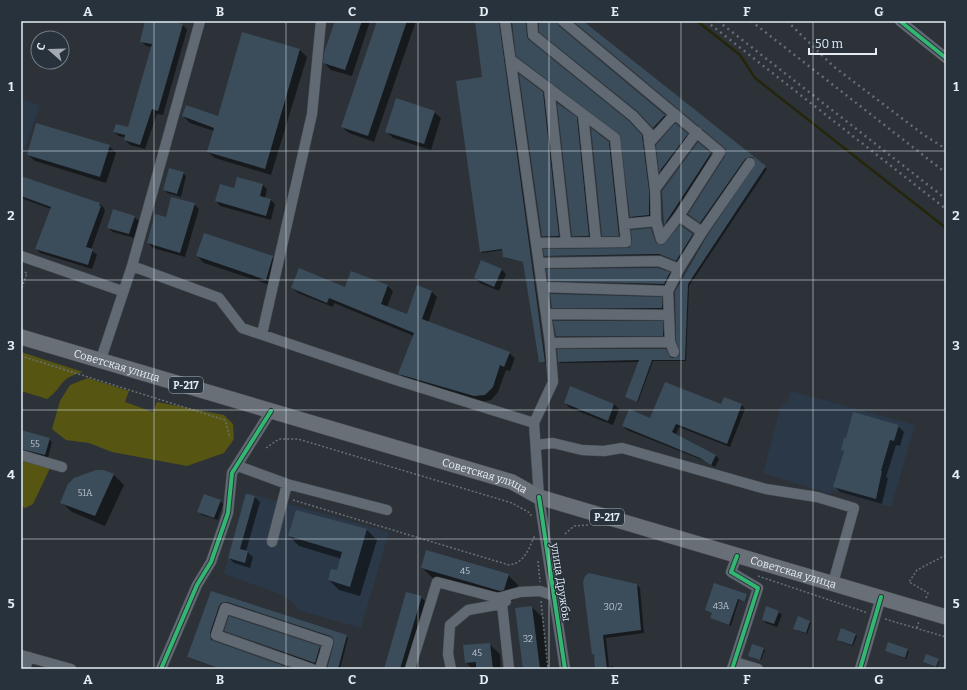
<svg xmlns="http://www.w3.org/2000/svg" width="967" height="690" font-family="Bitter,serif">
<rect width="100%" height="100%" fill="#2c3238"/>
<path fill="#2b3847" d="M21 99 40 105 21 160Z
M791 391 915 425 891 507 832 490 831 494 763 473 781 405 787 403Z
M245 492 389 532 361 628 301 611 285 596 224 574Z"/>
<path fill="#565612" d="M21 352 83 372C57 379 65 386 47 399L21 391Z
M88 378 129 391 125 402 153 412 157 402 224 415 233 424 234 439 224 453 187 466 112 452 89 443 66 440 52 429 60 401 70 385Z
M21 458 51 466 33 504 25 508 21 506Z"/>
<path fill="#0007" d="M147 21H167L183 25 187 30 163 115 157 114 145 149 130 145 125 140 126 138 119 136 114 132 129 129 152 47 146 46 141 41Z
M336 21H370L352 76 331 70 324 63Z
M378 21H416L374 142 349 133 342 127Z
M476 21H501L500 24 546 363 540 361 524 262 505 258 503 250 482 253 481 251 483 78Z
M513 21H528L527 23 530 42 628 122 643 137 650 192V216L632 218 631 216 621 135 519 57Z
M539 21H558L560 28 666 117 655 129 639 112 540 31Z
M574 21H581L767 169 689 286 686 361H653L638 402 626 397 639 362 560 363 559 361 680 357 682 353 676 293 756 167 757 160 752 157 746 161 702 224 691 216 728 152 725 147Z
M243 33 300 50 307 57 271 175 215 158 208 152 214 131 190 123 183 116 218 118Z
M542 93 544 94 560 237 543 236Z
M434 112 441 118 431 150 393 138 386 131Z
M576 118 578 120 590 237 573 236Z
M676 125 688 136 661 172 657 145Z
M608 142 610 144 620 236 603 235Z
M698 143 712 155 666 225 663 191Z
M109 146 116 153 106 183 35 161 28 155Z
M183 173 186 176 181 197 167 193 164 189Z
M22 178 100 204 104 208 105 211 91 250 97 255 92 269 40 253 36 248 51 209 21 198Z
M263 185 267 189 265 198 271 200 275 204 271 220 220 206 216 201 235 190Z
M194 204 199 209 185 257 153 248 148 243 166 218Z
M134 217 139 221 134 238 113 232 108 228Z
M651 229 656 243 660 247 693 235 694 236 678 262 661 255 545 256 626 250Z
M197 256 272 257 279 264 273 286 204 263Z
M501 269 506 274 499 291 480 283 475 278Z
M658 269 671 274 665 285 549 280Z
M388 286 393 291 387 307 408 315 418 287 432 292 437 297 428 323 509 353 515 358 510 371 506 370 498 392 491 400 480 402 405 379 400 374 414 336 334 303 333 307 298 293 292 288H346Z
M661 298 663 309 553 307Z
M662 322 664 336H557Z
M724 399 742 405 745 409 730 447 679 427 676 435 715 455 719 459 715 467 705 461 627 430 623 426 721 406Z
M565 403 614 404 619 409 613 425 570 408Z
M898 426 904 432 900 446 896 445 886 477 888 478 882 504 840 492 834 486 844 452 842 449Z
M21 431 49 439 52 442 48 458 21 450Z
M114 475 124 485 105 526 72 512 61 502Z
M247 495 255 497 260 502 246 551 253 557 250 568 234 563 229 558Z
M220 501 223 504 218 520 202 515 199 512Z
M297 512 367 530 377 540 360 596 339 590 329 580 338 572 342 559 299 546 289 536Z
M422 568 508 575 518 585 514 600 510 601 433 578Z
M589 574 637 585 640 588 644 633 606 638 609 667 613 666 615 669H596L595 657 593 654Z
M211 592 346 636 348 638 340 669H328L335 644 334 638 229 603 222 604 211 635 212 641 293 669H220L189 658 188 657Z
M747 595 746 602 739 600 731 626 713 619V613L708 611Z
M421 597 431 607 413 669H385Z
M532 607 542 617 549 669H524Z
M778 612 782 615 777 627 766 623 763 620Z
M798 618 811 623 807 634 796 630Z
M225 631 319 647 322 649 317 665Z
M856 635 857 636 853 646 839 641Z
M489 644 500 654 501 669H472L466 662Z
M764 649 765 650 761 660 751 657Z
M907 650 909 651 906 659 886 651Z
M938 660 939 661 937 668 924 662Z"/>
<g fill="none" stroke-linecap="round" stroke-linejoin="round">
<path stroke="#242509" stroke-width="2.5" d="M697 21 740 55 755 78 946 228"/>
</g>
<path fill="#3b4c5b" d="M145 21H171L183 24 158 111 152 109 140 145 124 140 125 135 113 132 116 124 128 127 145 68 152 44 140 42Z
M335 21H362L345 70 323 63 324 53Z
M377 21H407L368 136 341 127Z
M475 21H499L545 362H539L523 262 503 257 502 249 480 252 456 81 482 77Z
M512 21H526L527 36 529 40 629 121 642 135 649 190V215L630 217 620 135 516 56Z
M539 21H557L559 26 665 115 653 128 637 111 539 32Z
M573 21H583L766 166 688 284 685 360H652L637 402 625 397 639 360 558 362 557 349H666L670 357 673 358 679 356 680 353 676 341 675 292 707 236 756 163 753 157H750L745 159 700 223 688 214 725 156 726 149Z
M242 32 300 49 265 169 207 152 214 128 182 116 186 105 218 116Z
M519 74 543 92 559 236H542Z
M396 98 435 111 424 144 385 132Z
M557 103 577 117 589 236H572Z
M36 123 110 145 100 177 27 155Z
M675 123 688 134 659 172 656 145Z
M591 128 609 142 619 236H602Z
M698 142 711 153 664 225 662 191Z
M169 168 184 172 177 194 163 190Z
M21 176 100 203 99 205 101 206 86 247 93 249 88 265 35 249 51 207 21 196Z
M237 177 263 184 260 196 271 199 266 216 215 201 220 184 234 188Z
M171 197 195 203 180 253 147 243 155 214 166 217Z
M113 209 135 216 129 234 107 228Z
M680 225 693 234 676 261 659 254 544 256 543 249 629 248 632 242 631 230 651 228 656 243 663 245Z
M204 233 273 256 266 280 196 256Z
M481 260 502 269 494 287 474 278Z
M299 268 345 287 351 271 388 285 381 304 407 314 417 285 432 291 422 319 510 352 504 367 500 365 493 387 485 395 474 396 398 374 414 333 329 298 327 303 291 288Z
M658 268 670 272 664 284 548 281 546 269Z
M550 294 662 297V308H552Z
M553 321H663V336H556Z
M665 382 721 404 724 397 742 404 727 444 676 424 672 432 716 455 711 465 700 458 622 426 629 409 650 418Z
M570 386 614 404 608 421 564 403Z
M853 412 899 425 894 441 890 440 881 471H882L876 499 833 487 844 451 841 450 844 438H846Z
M21 430 50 438 45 455 21 449Z
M96 470H104L114 474 95 516 60 503 68 484 74 478Z
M204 494 221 500 214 518 197 512Z
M246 494 255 496 240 549 248 551 245 563 228 558Z
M296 510 367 529 350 587 328 580 331 569 337 570 342 552 288 536Z
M426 550 509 574 504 590 500 591 421 568Z
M589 573 637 584 641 630 603 635 607 669H595L594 654 592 655 583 582 585 576Z
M714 583 747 594 745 602 738 599 729 625 710 618 712 613 705 610Z
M211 591 347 635 338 669H327L334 643 333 638 330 636 227 602 221 603 219 606 210 633 211 640 293 669H221L187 657Z
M406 592 422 596 400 669H384Z
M532 606 540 669H523L515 608Z
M766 606 779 611 774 624 762 620Z
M229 616 320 646 315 663 224 631Z
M798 616 810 621 806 633 793 629Z
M841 628 856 634 852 645 837 640Z
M888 642 908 649 905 658 885 651Z
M490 643 493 669H476V662L465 663 463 645Z
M752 644 764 648 760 660 748 656Z
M926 654 939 659 936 667 923 662Z"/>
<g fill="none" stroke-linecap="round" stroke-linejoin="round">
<g stroke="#4a5055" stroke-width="11">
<path id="minor" d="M505 21 550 343 553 382 534 423
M532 21 533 35 633 116 648 132 655 189 656 221 661 239 679 216 720 152 563 21
M900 21 946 58
M511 60 615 138 626 242 536 243
M549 88 566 242
M583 114 596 242
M649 143 675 114
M655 189 697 132
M679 216 702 232
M624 224 656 221
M21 256 122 291
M539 263 659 261 679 269
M132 266 200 21
M542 287 668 291
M546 314 669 315
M262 334 312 114 321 21
M550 343 670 342
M674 352 670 342 668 291 679 269 702 232 750 163
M101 359 132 266 219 298 242 328 393 379 534 423 539 497 565 669
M536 445 553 443 582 450 604 451 622 448 766 489 817 497 854 508 833 583
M21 455 62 467
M238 466 287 484 387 510
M272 542 287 484
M502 604 509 669
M21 655 71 669
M735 662 758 669
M25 669 29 657
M161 669 197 585 211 562 228 513 232 473 271 411
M312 669 216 635 225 608 328 642 320 669
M410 669 437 582 498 598 520 592 540 591 554 596
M451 669 448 654 450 625 468 610 502 604 506 601
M732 669 758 588 731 572 737 556
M860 669 881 597"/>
</g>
<g stroke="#4a5055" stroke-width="16">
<g id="highway">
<path id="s1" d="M21 337 512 482 539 497 946 617"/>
</g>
</g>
<path stroke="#687077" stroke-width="1.5" stroke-dasharray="2 2" stroke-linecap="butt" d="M21 271 27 273 21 291
M21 356 225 420 230 438
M266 448 279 439H298L512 503 530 513 532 518
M293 500 509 565C525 563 529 548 535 535
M565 534 574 526 589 525
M538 561 540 582
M758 576 868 613
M926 598 928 593 909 582 917 570 946 555
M541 601 548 669
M885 619 946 637
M917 628 919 621"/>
<use href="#minor" stroke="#616973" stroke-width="10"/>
<use href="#highway" stroke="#686f77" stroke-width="15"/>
<path stroke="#666d74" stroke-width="2.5" stroke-dasharray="2 4" stroke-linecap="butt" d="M706 21 946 209
M718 21 946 199
M751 21 946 173
M787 21 833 66 924 135 946 149"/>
<g stroke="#28323c" stroke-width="6">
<path id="cycleway" d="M900 21 946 58
M539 497 565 669
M161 669 197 585 211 562 228 513 232 473 271 411
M732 669 758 588 731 572 737 556
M860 669 881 597"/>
</g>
<use href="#cycleway" stroke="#33b770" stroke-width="4"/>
</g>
<path fill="none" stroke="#e4ebf2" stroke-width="1" stroke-opacity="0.55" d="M154 21V669M286 21V669M418 21V669M549 21V669M681 21V669M813 21V669M21 151H946M21 280H946M21 410H946M21 539H946"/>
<g text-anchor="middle" stroke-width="3" stroke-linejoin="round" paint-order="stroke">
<g font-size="9" fill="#bac3cc">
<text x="35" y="447">55</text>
<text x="85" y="496">51А</text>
<text x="465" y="574">45</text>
<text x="721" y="609">43А</text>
<text x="613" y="610">30/2</text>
<text x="528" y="642">32</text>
<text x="477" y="656">45</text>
</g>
<g fill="#28323c" stroke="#acb4bb" stroke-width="1">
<rect x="169" y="377" width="34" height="16" rx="3"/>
<rect x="590" y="509" width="34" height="16" rx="3"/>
</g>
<g font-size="10" font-weight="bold" fill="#e4ebf2">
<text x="186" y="389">Р-217</text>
<text x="607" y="521">Р-217</text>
</g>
<g font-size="11" fill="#e4ebf2" stroke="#28323c">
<text dy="4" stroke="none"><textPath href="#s1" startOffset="100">Советская улица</textPath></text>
<text dy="4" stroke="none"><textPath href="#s1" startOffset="484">Советская улица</textPath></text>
<text dy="4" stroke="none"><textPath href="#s1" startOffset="808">Советская улица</textPath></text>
<text transform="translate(561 582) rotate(81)" y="4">улица Дружбы</text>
</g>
</g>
<rect width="967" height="690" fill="none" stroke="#28323c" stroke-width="44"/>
<g transform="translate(50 50) rotate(290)"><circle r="19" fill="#28323c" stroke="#737c85"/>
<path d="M0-3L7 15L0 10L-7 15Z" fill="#a4aab1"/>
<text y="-6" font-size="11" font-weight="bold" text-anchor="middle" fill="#e4ebf2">С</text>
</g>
<path d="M809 48v6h67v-6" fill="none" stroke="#e4ebf2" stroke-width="2"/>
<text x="815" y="48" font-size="12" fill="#e4ebf2" stroke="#28323c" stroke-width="3" paint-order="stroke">50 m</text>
<rect x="22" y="22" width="923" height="646" fill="none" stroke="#e4ebf2" stroke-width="1.5"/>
<g font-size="13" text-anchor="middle" font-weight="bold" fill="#e4ebf2">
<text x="88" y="16">A</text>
<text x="220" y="16">B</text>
<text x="352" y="16">C</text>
<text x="484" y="16">D</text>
<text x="615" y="16">E</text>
<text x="747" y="16">F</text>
<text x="879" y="16">G</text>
<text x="11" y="91">1</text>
<text x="956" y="91">1</text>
<text x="11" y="220">2</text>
<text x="956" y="220">2</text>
<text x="11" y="350">3</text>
<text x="956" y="350">3</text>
<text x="11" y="479">4</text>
<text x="956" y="479">4</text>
<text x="11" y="608">5</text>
<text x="956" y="608">5</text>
<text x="88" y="684">A</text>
<text x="220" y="684">B</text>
<text x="352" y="684">C</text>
<text x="484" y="684">D</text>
<text x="615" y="684">E</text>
<text x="747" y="684">F</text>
<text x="879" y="684">G</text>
</g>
</svg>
